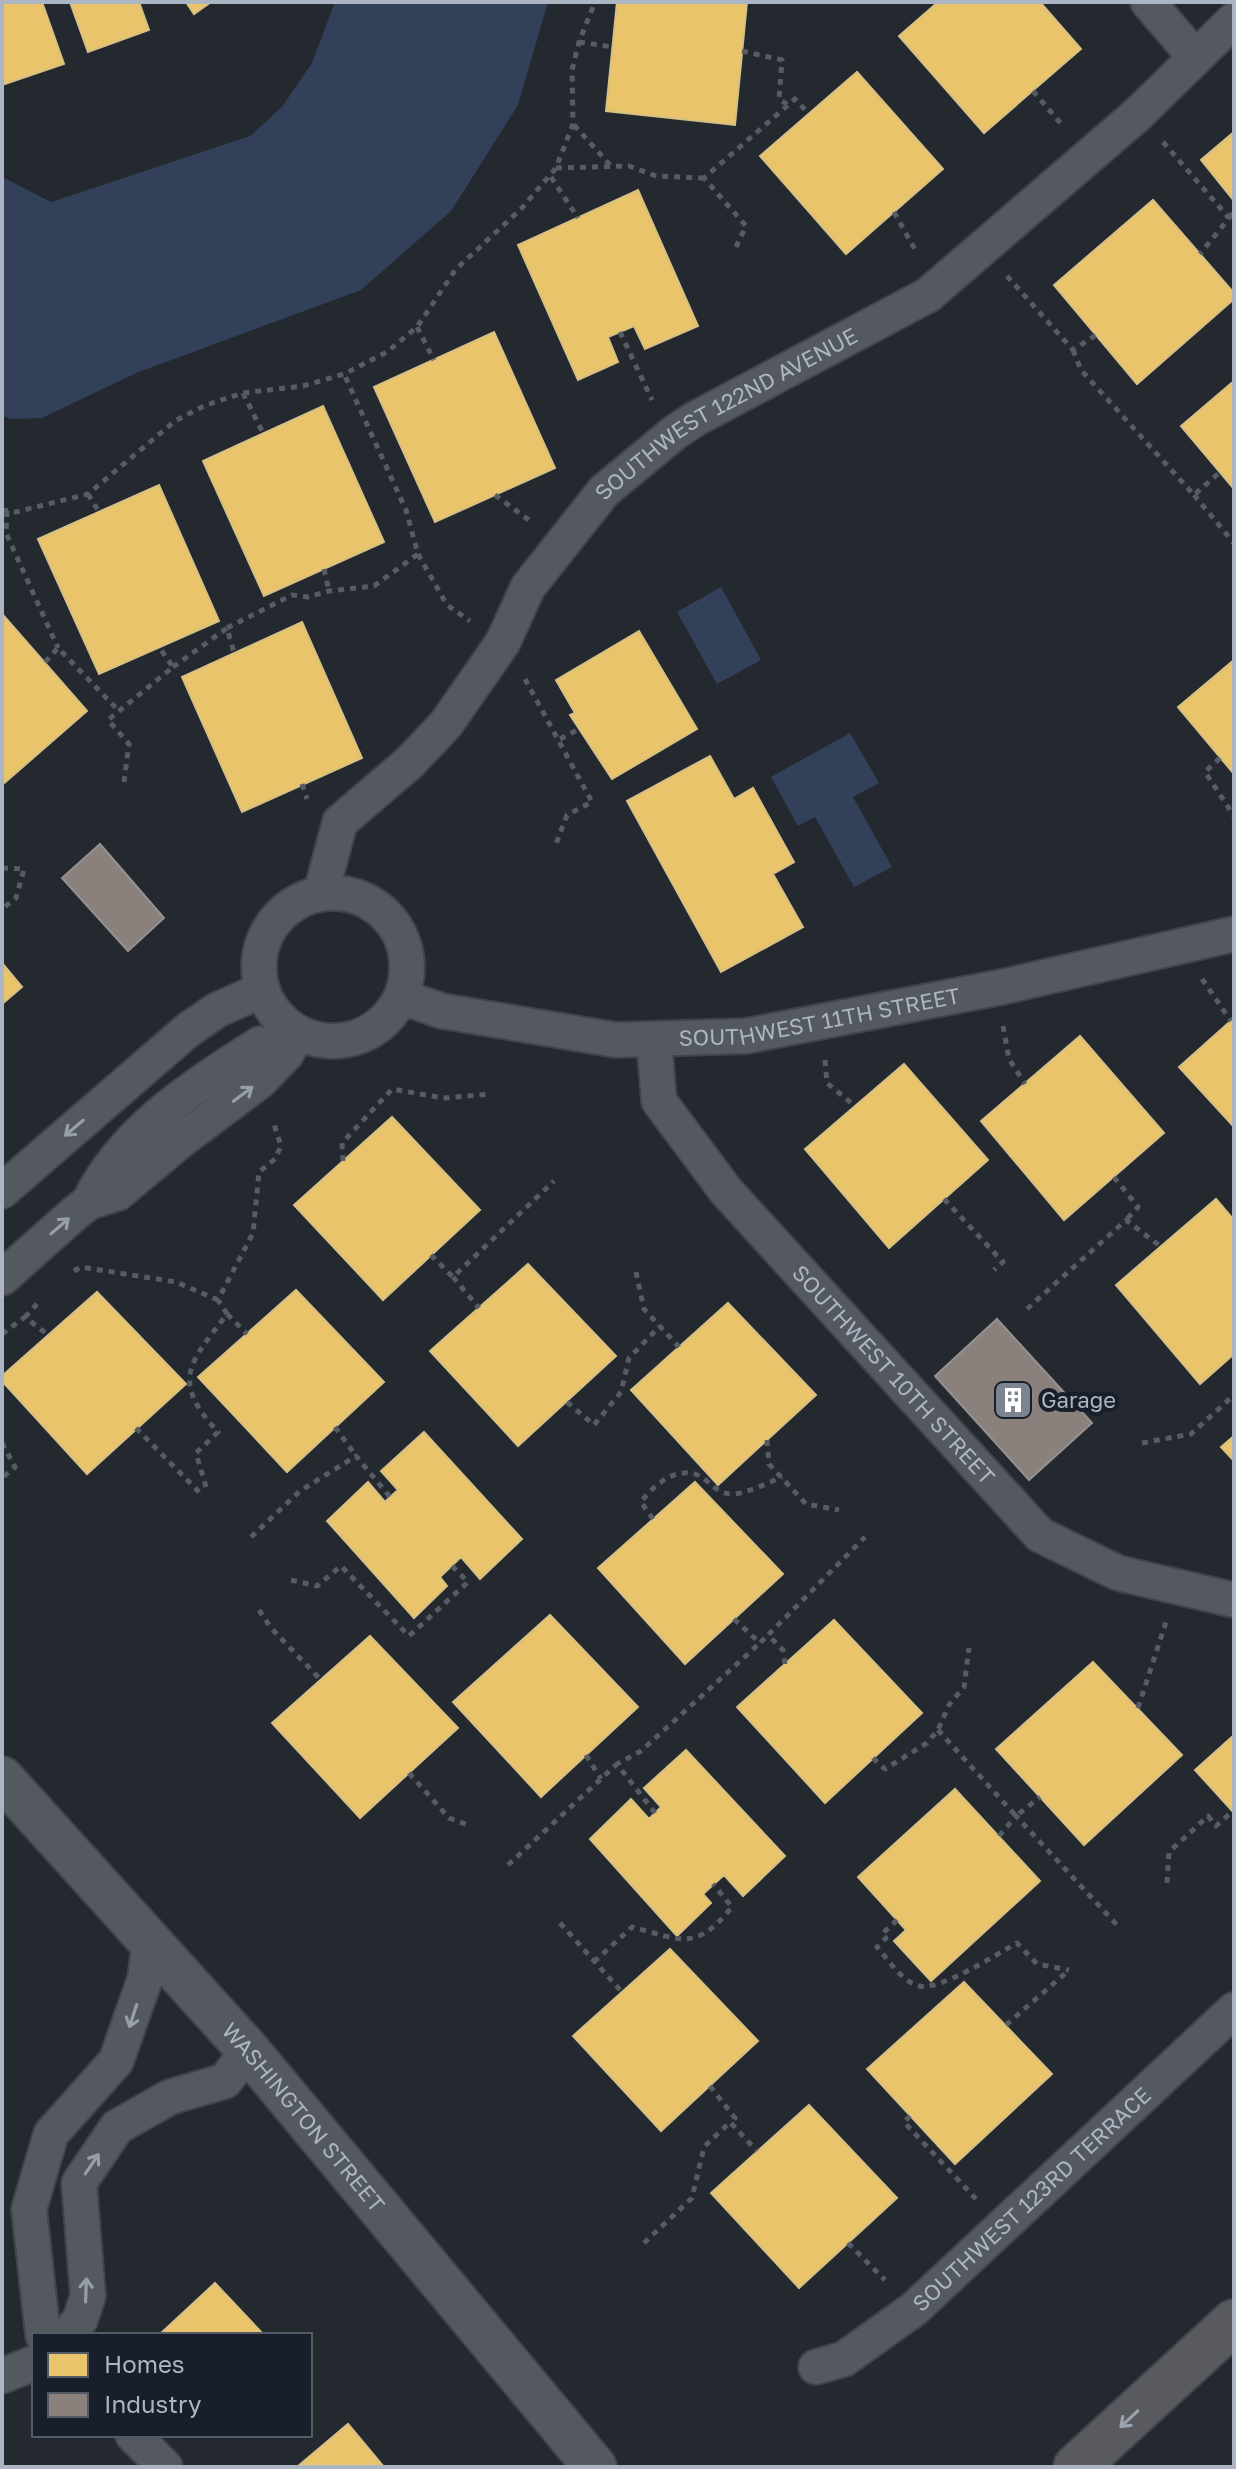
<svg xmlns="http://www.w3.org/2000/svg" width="1236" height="2469" font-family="'Golos Text',sans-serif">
<rect width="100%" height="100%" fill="#242930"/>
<path fill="#324159" d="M335 2H548L518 105 451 211 361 290 136 373 42 418 11 419 2 415V177L51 202 250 136 282 107 312 63Z
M721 587 761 660 717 684 677 612Z
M850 733 879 783 853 797 892 867 854 887 815 817 798 826 771 777Z"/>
<path fill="#e9c46a" stroke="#d7c085" stroke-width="2" d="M2 2H42L64 64 5 84 2 75Z
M70 2H139L149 30 88 52Z
M186 2H211L194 14Z
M617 2H747L735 125 606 111Z
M938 2H1040L1081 49 984 133 899 36Z
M857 72 943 169 846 254 760 156Z
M1234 132V201L1201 160Z
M638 190 698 326 645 349 634 326 608 337 618 362 578 380 518 245Z
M1153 200 1234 293V299L1137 384 1054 285Z
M494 332 555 468 435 522 374 387Z
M1234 381V489L1181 426Z
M323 406 384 542 264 596 203 461Z
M159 485 219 621 99 674 38 539Z
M3 615 87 711 2 785V616Z
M302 622 362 758 242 812 182 677Z
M639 631 697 729 612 779 570 715 575 713 556 680Z
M1234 660V774L1178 707Z
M710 756 734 799 753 788 794 862 773 874 803 927 721 972 627 801Z
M2 963 22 987 2 1004Z
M1234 1018V1127L1179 1067Z
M1080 1036 1164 1133 1064 1220 981 1121Z
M904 1064 988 1160 889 1248 805 1149Z
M392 1117 480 1210 383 1300 294 1205Z
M1216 1199 1234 1220V1354L1200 1384 1116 1285Z
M528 1264 616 1356 518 1446 430 1351Z
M296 1290 384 1382 287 1472 198 1377Z
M97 1292 186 1384 87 1474 2 1381V1376Z
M728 1303 816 1395 718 1485 631 1390Z
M424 1432 522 1539 480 1579 461 1557 440 1577 447 1586 414 1618 327 1521 368 1482 385 1502 390 1497 398 1490 381 1471Z
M1234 1436V1461L1221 1447Z
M695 1482 783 1574 685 1664 598 1568Z
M550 1615 638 1707 541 1797 453 1702Z
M834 1620 922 1713 825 1803 737 1707Z
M370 1636 458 1728 360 1818 272 1723Z
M1093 1662 1182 1755 1084 1845 996 1749Z
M1234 1735V1813L1195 1770Z
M686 1750 785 1856 743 1896 724 1875 703 1894 711 1903 677 1936 590 1839 631 1799 649 1819 661 1807 644 1788Z
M955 1789 1040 1881 931 1981 894 1941 906 1930 858 1877Z
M670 1949 758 2041 661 2131 573 2036Z
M964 1982 1052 2074 955 2164 867 2069Z
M809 2105 897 2198 799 2288 711 2193Z
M215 2283 264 2335H159Z
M348 2424 384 2467H297Z"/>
<path fill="#8a817c" stroke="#949191" stroke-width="2" d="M100 844 164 918 128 951 62 878Z
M997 1319 1092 1423 1029 1480 935 1376Z"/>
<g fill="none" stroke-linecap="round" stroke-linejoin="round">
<g stroke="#404449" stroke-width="38">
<g id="minor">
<path d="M1148 2 1195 57"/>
<circle cx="333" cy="967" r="74"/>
<path id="s1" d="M321 893 340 822 410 762 446 724 503 642 528 587 604 491 674 433 695 419 928 295 1138 114 1234 20"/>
<path id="s2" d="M402 997 442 1011 616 1040 746 1036 1002 987 1234 934"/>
<path id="s3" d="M654 1040 659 1101 726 1191 1040 1535 1118 1573 1234 1600"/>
<path d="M2 1191 188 1030 217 1010 262 990"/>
<path d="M89 1202C122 1132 196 1084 260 1044L286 1054"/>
<path d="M2 1278 75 1213 89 1202 118 1193 180 1141 260 1081 286 1054 298 1033"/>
<path d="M43 2335 29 2209 51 2134 116 2061 145 1979 150 1941"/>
<path d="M67 2335 80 2320 88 2296 79 2183 117 2127 170 2097 225 2081 248 2050"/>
<path id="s4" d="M816 2367 844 2359 914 2309 1234 2010"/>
<path d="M2 2376 34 2363"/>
<path d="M133 2435 165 2467"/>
</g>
</g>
<g stroke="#404449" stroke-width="46">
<g id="tertiary">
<path id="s5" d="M2 1778 248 2050 595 2467"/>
</g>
</g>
<g stroke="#40454c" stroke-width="48">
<path id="trunk" d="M1076 2467 1234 2322"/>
</g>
<path stroke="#565c63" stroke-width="5" stroke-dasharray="6 6" stroke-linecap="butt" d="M579 42 613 47
M742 51 782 60 779 99 788 105
M1033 91 1063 126
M574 125 610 165
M1163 142 1229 218 1200 254
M556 168 629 166 656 176 704 178
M551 177 578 218
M894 212 917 253
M1229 218 1234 212
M736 247 746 226 704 178 795 99 809 114
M1007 276 1073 350 1096 335
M417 327 434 360
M620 332 652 400
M1073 350 1081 370 1194 495 1220 472
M243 393 263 433
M88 494 99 512
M495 495 533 523
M1194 495 1234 543
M2 510 16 512 88 494 175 421 206 405 243 393 303 386 344 374 387 352 417 327 456 269 521 209 556 168 573 124 572 70 579 42 595 2
M7 511 6 533 58 648
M418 554 447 605 470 621
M324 569 329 591
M227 628 292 595 308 597 329 591 374 586 418 554 406 510 344 374
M45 662 58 648 119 711
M173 667 227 628 234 653
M525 679 592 802 567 815 556 844
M560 739 579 729
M1220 758 1205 772 1234 816
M124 782 129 744 108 720 173 667 159 647
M302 784 307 799
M2 868 24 869 16 898 2 909
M1202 979 1231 1021
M1003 1026 1009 1059 1025 1084
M825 1060 827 1083 855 1106
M343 1161 342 1143 392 1089 443 1098 490 1094
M1114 1177 1138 1207 1126 1220
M944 1199 1003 1262 994 1270
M431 1255 453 1277 554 1181
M74 1271 81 1267 176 1282 218 1300
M636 1272 644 1309 679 1347
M453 1277 479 1308
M1027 1309 1126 1220 1160 1246
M227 1314 218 1300 253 1233 259 1172 275 1159 281 1146 273 1121
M25 1317 37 1304
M2 1334 25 1317 48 1335
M567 1402 594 1425 621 1392 629 1358 660 1326
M335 1427 356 1456
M136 1428 200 1493
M767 1440 769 1464 806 1504 839 1510
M2 1443 15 1467 2 1478
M1142 1443 1191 1434 1234 1395
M206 1487 196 1453 218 1432C169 1379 191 1362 227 1314L247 1334
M653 1519 641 1502C653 1486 673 1468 695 1474 710 1479 715 1495 734 1494 750 1492 767 1483 782 1477
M251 1537 300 1491 356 1456 390 1497
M291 1580 317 1586 341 1566 409 1636 468 1582 452 1566
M259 1610 271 1628 321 1680
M734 1619 760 1643 768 1635
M785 1664 783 1650 768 1635 865 1537
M1138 1708 1166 1622
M938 1730 1016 1816 1040 1797
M586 1755 601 1779
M873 1758 885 1769 927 1743 938 1730 949 1705 964 1687 969 1648
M409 1773 449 1818 471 1826
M655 1813 617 1764 641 1751 760 1643
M999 1836 1016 1816 1118 1926
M508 1865 617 1764
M1167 1883 1169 1852 1208 1816 1216 1826 1233 1811
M897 1920 882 1934 886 1938 877 1947C888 1959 902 1982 919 1986 940 1991 997 1954 1017 1943L1037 1964 1069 1970
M560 1923 622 1992
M594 1962 632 1927C682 1940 695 1952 732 1907L713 1884
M1006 2025 1068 1971
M710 2086 735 2118 730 2122
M910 2116 904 2122 976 2199
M644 2243 692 2198 704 2147 730 2122 757 2151
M848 2243 885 2280"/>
<use href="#minor" stroke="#54585f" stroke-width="34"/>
<use href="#tertiary" stroke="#54585f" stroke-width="42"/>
<use href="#trunk" stroke="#585a60" stroke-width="44"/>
</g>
<defs><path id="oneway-shaft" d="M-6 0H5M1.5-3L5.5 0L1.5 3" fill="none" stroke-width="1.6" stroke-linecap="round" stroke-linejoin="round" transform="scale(2)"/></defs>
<g stroke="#969eaa">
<use href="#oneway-shaft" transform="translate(243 1094) rotate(-37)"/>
<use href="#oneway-shaft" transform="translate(74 1128) rotate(140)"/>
<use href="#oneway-shaft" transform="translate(60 1226) rotate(-41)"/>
<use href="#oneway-shaft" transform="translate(133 2016) rotate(108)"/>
<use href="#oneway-shaft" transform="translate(92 2164) rotate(-56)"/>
<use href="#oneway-shaft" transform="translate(86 2290) rotate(-88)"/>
</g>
<use stroke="#9ba3af" href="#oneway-shaft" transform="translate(1129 2419) rotate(137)"/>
<defs>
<g id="building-square" transform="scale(2)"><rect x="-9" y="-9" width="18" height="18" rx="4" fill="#7c8490" stroke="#181f2a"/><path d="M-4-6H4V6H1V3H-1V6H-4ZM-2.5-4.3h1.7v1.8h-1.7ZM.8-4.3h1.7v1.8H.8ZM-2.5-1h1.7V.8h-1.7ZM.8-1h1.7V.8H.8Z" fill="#fff"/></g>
</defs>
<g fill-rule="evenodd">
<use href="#building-square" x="1013" y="1400"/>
</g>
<g text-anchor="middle" stroke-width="8" stroke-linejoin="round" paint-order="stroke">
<g font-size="22" fill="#acb5c3" stroke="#181f2a">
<text dy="8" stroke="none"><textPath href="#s1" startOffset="646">SOUTHWEST 122ND AVENUE</textPath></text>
<text dy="8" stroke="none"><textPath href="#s2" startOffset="424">SOUTHWEST 11TH STREET</textPath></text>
<text dy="8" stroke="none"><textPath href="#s3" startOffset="422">SOUTHWEST 10TH STREET</textPath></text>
<text dy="8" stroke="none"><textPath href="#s5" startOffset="454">WASHINGTON STREET</textPath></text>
<text dy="8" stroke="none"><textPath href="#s4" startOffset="276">SOUTHWEST 123RD TERRACE</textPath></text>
</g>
<g font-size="22" fill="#acb5c3" stroke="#181f2a" text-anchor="start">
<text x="1041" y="1408">Garage</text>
</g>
</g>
<rect width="1236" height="2469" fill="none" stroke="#acb5c3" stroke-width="8"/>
<rect x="32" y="2333" width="280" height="104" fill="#181f2a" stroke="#535b67" stroke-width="2"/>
<rect x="48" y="2353" width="40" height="24" fill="#e9c46a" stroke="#535b67" stroke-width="2"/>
<text x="104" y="2373" font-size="24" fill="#acb5c3">Homes</text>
<rect x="48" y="2393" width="40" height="24" fill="#8a817c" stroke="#535b67" stroke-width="2"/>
<text x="104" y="2413" font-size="24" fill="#acb5c3">Industry</text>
</svg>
